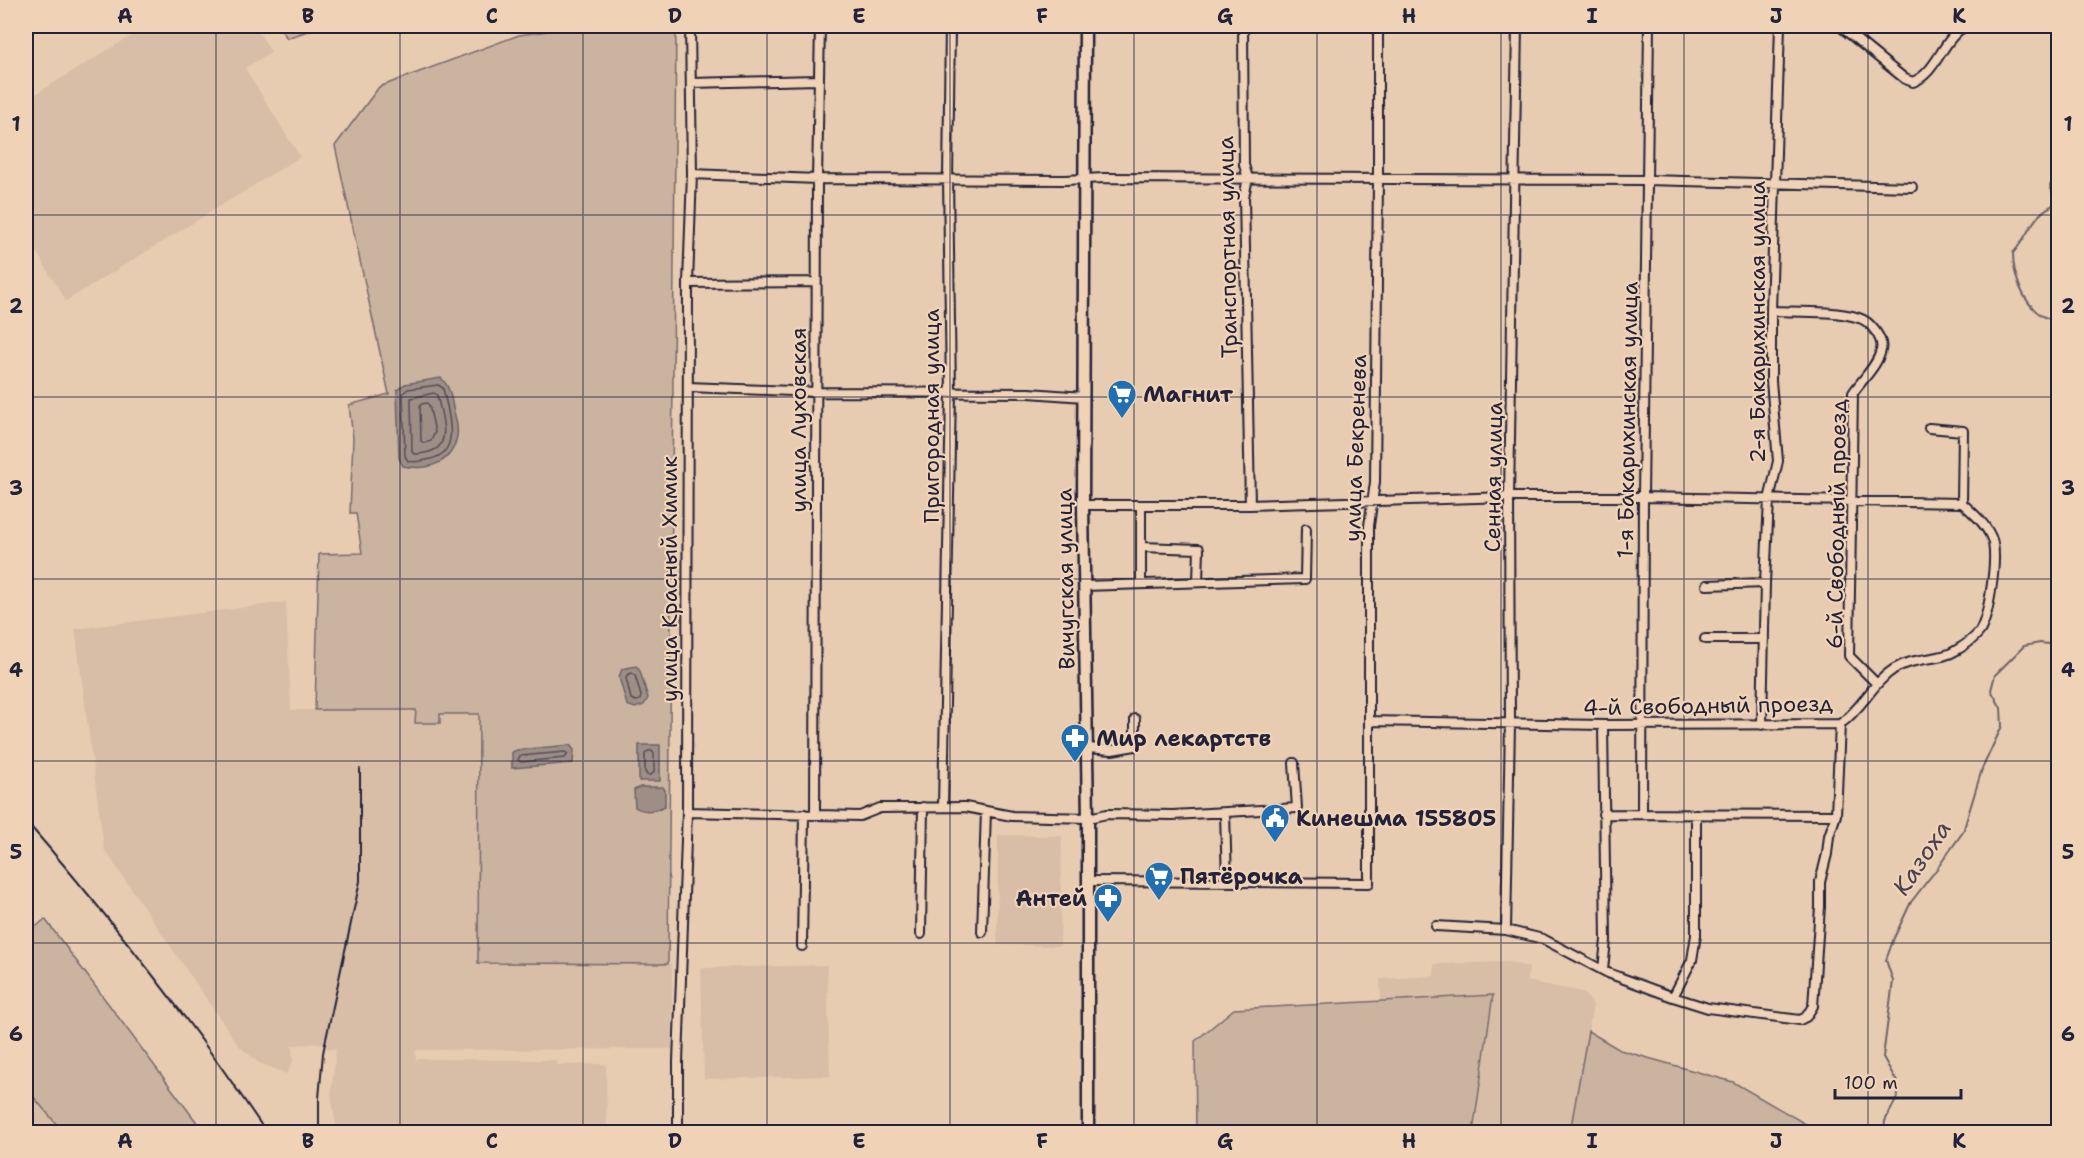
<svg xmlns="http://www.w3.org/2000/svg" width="2084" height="1158" font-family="'Shantell Sans',sans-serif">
<rect width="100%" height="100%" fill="#e8ccb1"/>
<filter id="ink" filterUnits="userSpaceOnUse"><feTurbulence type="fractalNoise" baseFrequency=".0167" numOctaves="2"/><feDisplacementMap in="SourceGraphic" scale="12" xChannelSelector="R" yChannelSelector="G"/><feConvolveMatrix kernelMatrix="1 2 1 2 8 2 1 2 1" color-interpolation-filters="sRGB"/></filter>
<g filter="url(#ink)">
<path fill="#d8bea7" d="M147 26H255L271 52 245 68 300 157 66 301 26 235V100Z
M286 602 291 710H416L415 723 440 714H479L478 963 672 964V1049L416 1050V1059L556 1060 557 1065 606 1064 607 1132H337L331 1095 336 1049H327V1043L292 1045 293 1060 287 1074 259 1063 238 1045 104 849 75 629Z
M998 835 1062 836 1060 946 997 945Z
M1509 962 1529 967 1527 981 1583 992 1593 1005 1570 1132H1473L1493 995 1381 1001 1380 979 1434 976V964Z
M827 965 830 1076 704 1079 701 968Z
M26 1088 63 1132H26Z"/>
<path fill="#cab39f" stroke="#766a6d" stroke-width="1.5" d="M279 26H322L287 38Z
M630 26H676L668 964 478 963 479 714H440V723H415L416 710H315L319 554 362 553 356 513H350L353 438 349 405 389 394 335 146 379 87 519 35 555 30Z
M45 919 204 1132H63L26 1088V935Z
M1493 995 1473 1132H1196L1195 1041 1234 1009Z
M1588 1031 1620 1050 1733 1082 1809 1126 1836 1129 1837 1132H1570Z"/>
<path fill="#9e8e86" stroke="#6c6368" stroke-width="1.5" d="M441 378C450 387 451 396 453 408 455 416 459 428 457 436 452 464 428 471 403 466L399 458 397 390 405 384Z
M636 666 640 671 648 698 644 705 635 708 627 705 619 677 622 669Z
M570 745 574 750 573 763 512 768V752L517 750Z
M639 745H660V781H639Z
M640 787H663L665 790V806C656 811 644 813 635 807L634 790Z"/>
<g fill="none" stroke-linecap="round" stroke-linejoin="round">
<path stroke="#544d59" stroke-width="1.5" d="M438 385 443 388C447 410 463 452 431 459 423 461 416 463 408 461L405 456 403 393 408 389Z
M434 393 437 395C440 410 452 442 434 450 428 453 420 454 414 454L412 452 411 398Z
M427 403 429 405 435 432 431 441 424 443 421 441 420 407 421 404Z
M632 673 635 675 641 696 640 700 636 701 631 699 626 678 627 675Z
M648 751H652L654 754V772L651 775H647L645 772V754Z
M565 752 568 754 565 758 521 762 518 760 520 756Z"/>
<path stroke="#6c6368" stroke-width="2" d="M2058 169 2050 186 2053 194H2058
M2058 203C2032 212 2029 236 2013 253 2013 274 2022 302 2041 315 2046 318 2053 320 2058 324
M2058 435 2054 438 2055 451 2058 455
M1884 1132 1885 1121 1898 1096 1897 1082 1883 1057 1893 981 1886 960 1894 938 1911 902 1936 870 1963 832 1982 769 2002 726 2001 708 1991 690 1995 675 2024 646 2040 643 2058 645"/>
<g stroke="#22223b" stroke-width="12">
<path id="minor" d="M1243 26 1244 165 1248 178 1244 197 1250 505
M1840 26 1905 79 1913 82C1938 72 1942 38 1966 26
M691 83 818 80
M692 174 817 179 1065 180 1104 178 1647 180 1912 187
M688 283 816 282
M1771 311C1796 312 1836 310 1859 318 1870 321 1884 339 1881 350 1878 365 1861 381 1853 393L1849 656 1876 683
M688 387 816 392 1029 393 1084 397
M1929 428 1963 431 1962 503
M1083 505H1250L1509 497H1643L1962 503
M1141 505V584
M1141 547 1199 549 1198 582
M1707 585 1765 583
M1084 586 1305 579 1306 529
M1705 639H1764
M1369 721 1603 725 1840 724C1862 709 1872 683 1894 669 1915 656 1940 661 1955 651 1964 646 1974 639 1980 631 1989 615 1999 554 1991 537 1985 523 1973 513 1962 503
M1762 725 1765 583 1769 500 1778 461 1771 381V311L1780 26
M1087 748 1112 750 1135 746V719
M943 807 951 393 948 178 950 26
M687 812 860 816 880 808 965 807 1012 816 1088 818 1107 814 1173 815 1297 808 1294 763
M1225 813 1227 882
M1603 814 1836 815
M1642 814 1643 497 1649 26
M815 815 817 179 820 26
M1088 881 1369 883V526L1375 482 1378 179V26
M1436 926 1506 930 1543 939 1608 973 1673 997 1708 1008 1800 1020 1806 1017 1813 1006 1820 907V882L1827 854 1829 836 1836 815 1840 724
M1506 930 1510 724 1509 497 1517 26
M982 932 986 811
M921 934 923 807
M802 946 804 814
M1603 970 1606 940 1603 725
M1673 997 1692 960 1696 935V814
M678 1132V1062L687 812 688 283 692 174 690 26"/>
</g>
<g stroke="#22223b" stroke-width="15">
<path id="secondary" d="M1085 26 1083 505 1088 818V1132"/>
</g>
<use href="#minor" stroke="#f0d3b6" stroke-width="8"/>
<use href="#secondary" stroke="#f0d3b6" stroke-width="10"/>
<path stroke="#22223b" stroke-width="2" d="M26 821C112 920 193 1023 266 1132
M319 1132V1098L323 1053 360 881V769"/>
</g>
</g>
<path fill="none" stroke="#22223b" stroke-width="1.5" stroke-opacity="0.55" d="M216 26V1132M400 26V1132M583 26V1132M767 26V1132M950 26V1132M1134 26V1132M1317 26V1132M1501 26V1132M1684 26V1132M1868 26V1132M26 215H2058M26 397H2058M26 579H2058M26 761H2058M26 943H2058"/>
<defs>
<g id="supermarket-pin" transform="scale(1.5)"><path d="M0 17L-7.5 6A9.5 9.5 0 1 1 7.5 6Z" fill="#1f6fb2" stroke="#f0d3b6"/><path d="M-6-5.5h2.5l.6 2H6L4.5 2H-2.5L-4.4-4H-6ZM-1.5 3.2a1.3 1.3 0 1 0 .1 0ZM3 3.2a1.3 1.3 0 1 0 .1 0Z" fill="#fff"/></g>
<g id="pharmacy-pin" transform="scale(1.5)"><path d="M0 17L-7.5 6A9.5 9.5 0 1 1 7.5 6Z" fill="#1f6fb2" stroke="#f0d3b6"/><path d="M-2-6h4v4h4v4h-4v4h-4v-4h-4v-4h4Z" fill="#fff"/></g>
<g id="civic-pin" transform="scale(1.5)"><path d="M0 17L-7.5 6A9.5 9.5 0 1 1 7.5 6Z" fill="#1f6fb2" stroke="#f0d3b6"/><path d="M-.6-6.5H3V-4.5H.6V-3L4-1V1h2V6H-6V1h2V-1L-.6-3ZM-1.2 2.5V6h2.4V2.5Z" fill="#fff"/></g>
</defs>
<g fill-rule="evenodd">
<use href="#supermarket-pin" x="1122" y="394"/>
<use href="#pharmacy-pin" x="1075" y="738"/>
<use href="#civic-pin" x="1275" y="818"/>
<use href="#supermarket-pin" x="1159" y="876"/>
<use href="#pharmacy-pin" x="1108" y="898"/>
</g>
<g text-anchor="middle" stroke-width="4.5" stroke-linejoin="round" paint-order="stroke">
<g font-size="22" fill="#22223b" stroke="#f0d3b6">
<text transform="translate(1227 247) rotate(-91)" y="8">Транспортная улица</text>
<text transform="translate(1757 322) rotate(-90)" y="8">2-я Бакарихинская улица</text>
<text transform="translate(931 416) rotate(-90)" y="8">Пригородная улица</text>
<text transform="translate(798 420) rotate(-90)" y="8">улица Луховская</text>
<text transform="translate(1627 420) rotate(-89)" y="8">1-я Бакарихинская улица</text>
<text transform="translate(1355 448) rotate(-88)" y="8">улица Бекренева</text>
<text transform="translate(1493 477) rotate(-89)" y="8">Сенная улица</text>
<text transform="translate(1836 524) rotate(-89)" y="8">6-й Свободный проезд</text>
<text transform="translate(669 579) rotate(-90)" y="8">улица Красный Химик</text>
<text transform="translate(1065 579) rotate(-91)" y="8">Вичугская улица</text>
<text transform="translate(1708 705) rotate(-1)" y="8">4-й Свободный проезд</text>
</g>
<g font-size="22" font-weight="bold" fill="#22223b" stroke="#f0d3b6" text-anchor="start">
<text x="1143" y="402">Магнит</text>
<text x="1096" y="746">Мир лекартств</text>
<text x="1296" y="826">Кинешма 155805</text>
<text x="1180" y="884">Пятёрочка</text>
<text x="1087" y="906" text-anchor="end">Антей</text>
</g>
<g font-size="24" font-style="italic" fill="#474252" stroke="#f0d3b6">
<text transform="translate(1922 858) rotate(-56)" y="8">Казоха</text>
</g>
</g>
<rect width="2084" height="1158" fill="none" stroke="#f0d3b6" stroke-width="66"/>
<path d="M1835 1089v9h126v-9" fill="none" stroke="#22223b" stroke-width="3"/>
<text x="1844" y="1089" font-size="18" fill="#22223b" stroke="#f0d3b6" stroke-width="4.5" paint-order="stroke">100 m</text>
<rect x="33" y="33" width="2018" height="1092" fill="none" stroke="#22223b" stroke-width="2"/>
<g font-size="20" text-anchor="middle" font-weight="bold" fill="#22223b">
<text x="125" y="23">A</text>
<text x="308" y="23">B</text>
<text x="492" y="23">C</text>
<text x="675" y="23">D</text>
<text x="859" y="23">E</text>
<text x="1042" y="23">F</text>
<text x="1225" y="23">G</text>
<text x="1409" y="23">H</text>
<text x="1592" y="23">I</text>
<text x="1776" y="23">J</text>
<text x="1959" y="23">K</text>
<text x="16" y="131">1</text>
<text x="2068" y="131">1</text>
<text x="16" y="313">2</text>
<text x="2068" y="313">2</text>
<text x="16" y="495">3</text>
<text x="2068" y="495">3</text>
<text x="16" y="677">4</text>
<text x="2068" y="677">4</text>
<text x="16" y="859">5</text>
<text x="2068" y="859">5</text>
<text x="16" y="1041">6</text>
<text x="2068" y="1041">6</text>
<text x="125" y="1148">A</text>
<text x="308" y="1148">B</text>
<text x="492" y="1148">C</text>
<text x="675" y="1148">D</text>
<text x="859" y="1148">E</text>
<text x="1042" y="1148">F</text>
<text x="1225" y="1148">G</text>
<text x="1409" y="1148">H</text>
<text x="1592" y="1148">I</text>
<text x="1776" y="1148">J</text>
<text x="1959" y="1148">K</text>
</g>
</svg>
